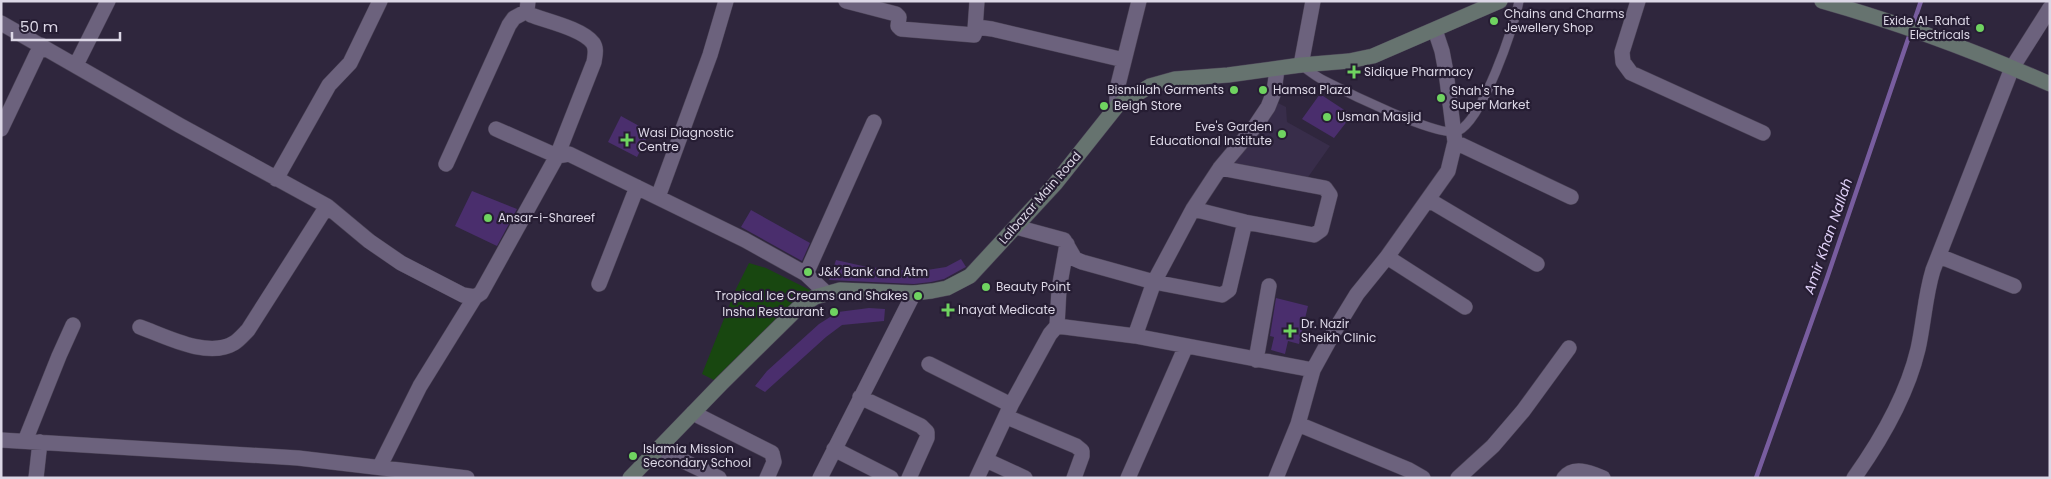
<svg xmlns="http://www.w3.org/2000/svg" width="2051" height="479" font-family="Poppins,sans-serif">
<rect width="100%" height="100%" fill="#2f263d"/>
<path fill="#382d4a" d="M1278 103 1286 107 1287 122 1330 146 1306 180 1234 164Z"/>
<path fill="#184710" d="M749 263 766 268 812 291 718 382 702 374 735 291Z"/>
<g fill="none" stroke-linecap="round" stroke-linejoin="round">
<path stroke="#785d9f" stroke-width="4.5" d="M1756 478 1827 278 1921 1"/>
</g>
<path fill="#4a2e6d" d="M1320 94 1352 115 1334 138 1302 119Z
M621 116 650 132 637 157 608 142Z
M472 191 517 209 497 246 455 226Z
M751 210 810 243 802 261 741 227Z
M961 259 966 267 964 268 944 279 931 282 914 284 829 280 836 260 867 267 902 270H927L946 267Z
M1276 298 1308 306 1299 344 1288 341 1285 354 1271 350 1274 337 1270 336Z
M869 308 885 309 884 321 842 325 826 337 765 392 755 386 767 371 819 324 838 312Z"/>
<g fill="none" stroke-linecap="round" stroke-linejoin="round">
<g stroke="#4b4356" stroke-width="10">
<path id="service" d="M1301 65C1308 70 1315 76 1323 80 1344 91 1440 139 1458 131 1482 120 1514 28 1519 1"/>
</g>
<g stroke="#4b4356" stroke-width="16">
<path id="minor" d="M846 1 896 14 899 17 898 26 901 29 974 35 977 27 992 29 1124 60
M1638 1 1622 52 1623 62 1631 73 1763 133
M1 23 179 125 327 206 369 241 401 263 463 295 475 297
M975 29 977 1
M76 65 108 1
M1301 65 1313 1
M1117 106V89L1139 1
M1 129 41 45
M496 129 557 156 569 154 745 240 806 274 826 293
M1455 142 1571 197
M446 164 509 25 514 18 527 11
M276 179 329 85 350 63 380 1
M658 197 710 55 726 1
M1429 200 1537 264
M1193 209 1245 222 1314 235 1321 230 1330 195 1325 188 1220 168
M1016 227 1064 240 1075 259 1082 262 1154 282 1222 295 1229 290 1245 222
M1939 256 2014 286
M1387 257 1465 307
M806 274 874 122
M599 284 637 187
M1057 326 1059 289 1067 244
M140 327C165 336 208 359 234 343 239 340 244 334 248 330L327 206
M1135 336 1154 282 1193 209 1220 168 1256 125 1268 107 1274 92 1277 69
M1256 360 1269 286
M929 364 1011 405
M860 397 921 426 927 432V438L909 478
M693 413 772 453 774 462 767 478
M1007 417 1076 446 1082 451V456L1074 478
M1298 424 1409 470 1423 478
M1 440 298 458 467 478
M25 441 59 356 73 325
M658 449 719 478
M834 449 891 478
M986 460 1025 478
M380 466 420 386 475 297 481 293 557 156 594 62C595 55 597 49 593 43 583 29 547 21 531 15L527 11 528 1
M36 478 40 442
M820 478 914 293
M977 478 1011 405 1050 334 1057 326 1135 336 1313 370
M1128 478 1186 346
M1276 478 1298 424 1313 370 1335 330 1357 294 1387 257 1448 171 1455 142 1446 72 1442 51 1435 30
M1458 478 1493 446 1523 411 1569 348
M1564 478C1574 465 1591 473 1603 478
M1854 478C1881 440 1907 395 1918 349 1924 322 1925 296 1933 270L2012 68 2050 8"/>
</g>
<g stroke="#4b4356" stroke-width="16">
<path id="secondary" d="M1822 1C1900 23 1975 51 2050 84
M630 478 721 384 797 309 815 297 840 290 914 293 932 291 947 288 970 276 1055 184 1117 106 1150 86 1175 79 1228 75 1301 65 1349 61 1373 56 1500 1"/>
</g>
<use href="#service" stroke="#6c627d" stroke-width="9"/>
<use href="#minor" stroke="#6c627d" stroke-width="15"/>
<use href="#secondary" stroke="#66736f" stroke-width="15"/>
</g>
<g fill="#6fd360" stroke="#261d33" stroke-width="2">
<circle cx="1494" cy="21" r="5"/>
<circle cx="1980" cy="28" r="5"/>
<path d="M1351.5 64.5h5v5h5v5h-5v5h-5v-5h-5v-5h5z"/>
<circle cx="1234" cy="90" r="5"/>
<circle cx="1263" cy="90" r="5"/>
<circle cx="1441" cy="98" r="5"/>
<circle cx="1104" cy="106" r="5"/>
<circle cx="1327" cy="117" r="5"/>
<circle cx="1282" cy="134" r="5"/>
<path d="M624.5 132.5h5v5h5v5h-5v5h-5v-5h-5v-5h5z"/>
<circle cx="488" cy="218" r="5"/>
<circle cx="808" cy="272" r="5"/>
<circle cx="986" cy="287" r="5"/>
<circle cx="918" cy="296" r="5"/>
<path d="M945.5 302.5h5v5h5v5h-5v5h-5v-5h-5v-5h5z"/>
<circle cx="834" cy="312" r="5"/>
<path d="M1287.5 323.5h5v5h5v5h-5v5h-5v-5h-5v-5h5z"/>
<circle cx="633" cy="456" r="5"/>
</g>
<g text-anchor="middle" stroke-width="4.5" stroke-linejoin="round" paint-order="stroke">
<g font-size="12" fill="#dcd7e6" stroke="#261d33" text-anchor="start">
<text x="1504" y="18">Chains and Charms<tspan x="1504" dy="14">Jewellery Shop</tspan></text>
<text x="1970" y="25" text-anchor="end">Exide Al-Rahat<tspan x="1970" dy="14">Electricals</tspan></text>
<text x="1364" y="76">Sidique Pharmacy</text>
<text x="1224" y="94" text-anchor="end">Bismillah Garments</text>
<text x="1273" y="94">Hamsa Plaza</text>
<text x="1451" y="95">Shah's The<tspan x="1451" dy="14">Super Market</tspan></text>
<text x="1114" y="110">Beigh Store</text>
<text x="1337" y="121">Usman Masjid</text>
<text x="1272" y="131" text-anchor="end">Eve's Garden<tspan x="1272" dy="14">Educational Institute</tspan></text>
<text x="638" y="137">Wasi Diagnostic<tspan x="638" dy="14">Centre</tspan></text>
<text x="498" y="222">Ansar-i-Shareef</text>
<text x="818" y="276">J&amp;K Bank and Atm</text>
<text x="996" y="291">Beauty Point</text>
<text x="908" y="300" text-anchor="end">Tropical Ice Creams and Shakes</text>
<text x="958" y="314">Inayat Medicate</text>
<text x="824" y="316" text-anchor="end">Insha Restaurant</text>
<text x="1301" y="328">Dr. Nazir<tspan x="1301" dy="14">Sheikh Clinic</tspan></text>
<text x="643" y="453">Islamia Mission<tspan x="643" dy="14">Secondary School</tspan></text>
</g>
<g font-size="12" fill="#dcd7e6" stroke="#261d33">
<text transform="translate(1040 198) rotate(-49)" y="4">Lalbazar Main Road</text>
</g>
<g font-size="14" font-style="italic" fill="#dfd0f7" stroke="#261d33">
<text transform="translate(1828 236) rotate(-71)" y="5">Amir Khan Nallah</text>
</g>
</g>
<rect width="2051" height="479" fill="none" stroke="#dcd7e6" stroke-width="5"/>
<path d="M12 32v8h108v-8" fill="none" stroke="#dcd7e6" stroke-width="2.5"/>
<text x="20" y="32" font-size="15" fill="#dcd7e6" stroke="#261d33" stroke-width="4" paint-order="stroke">50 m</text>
</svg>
